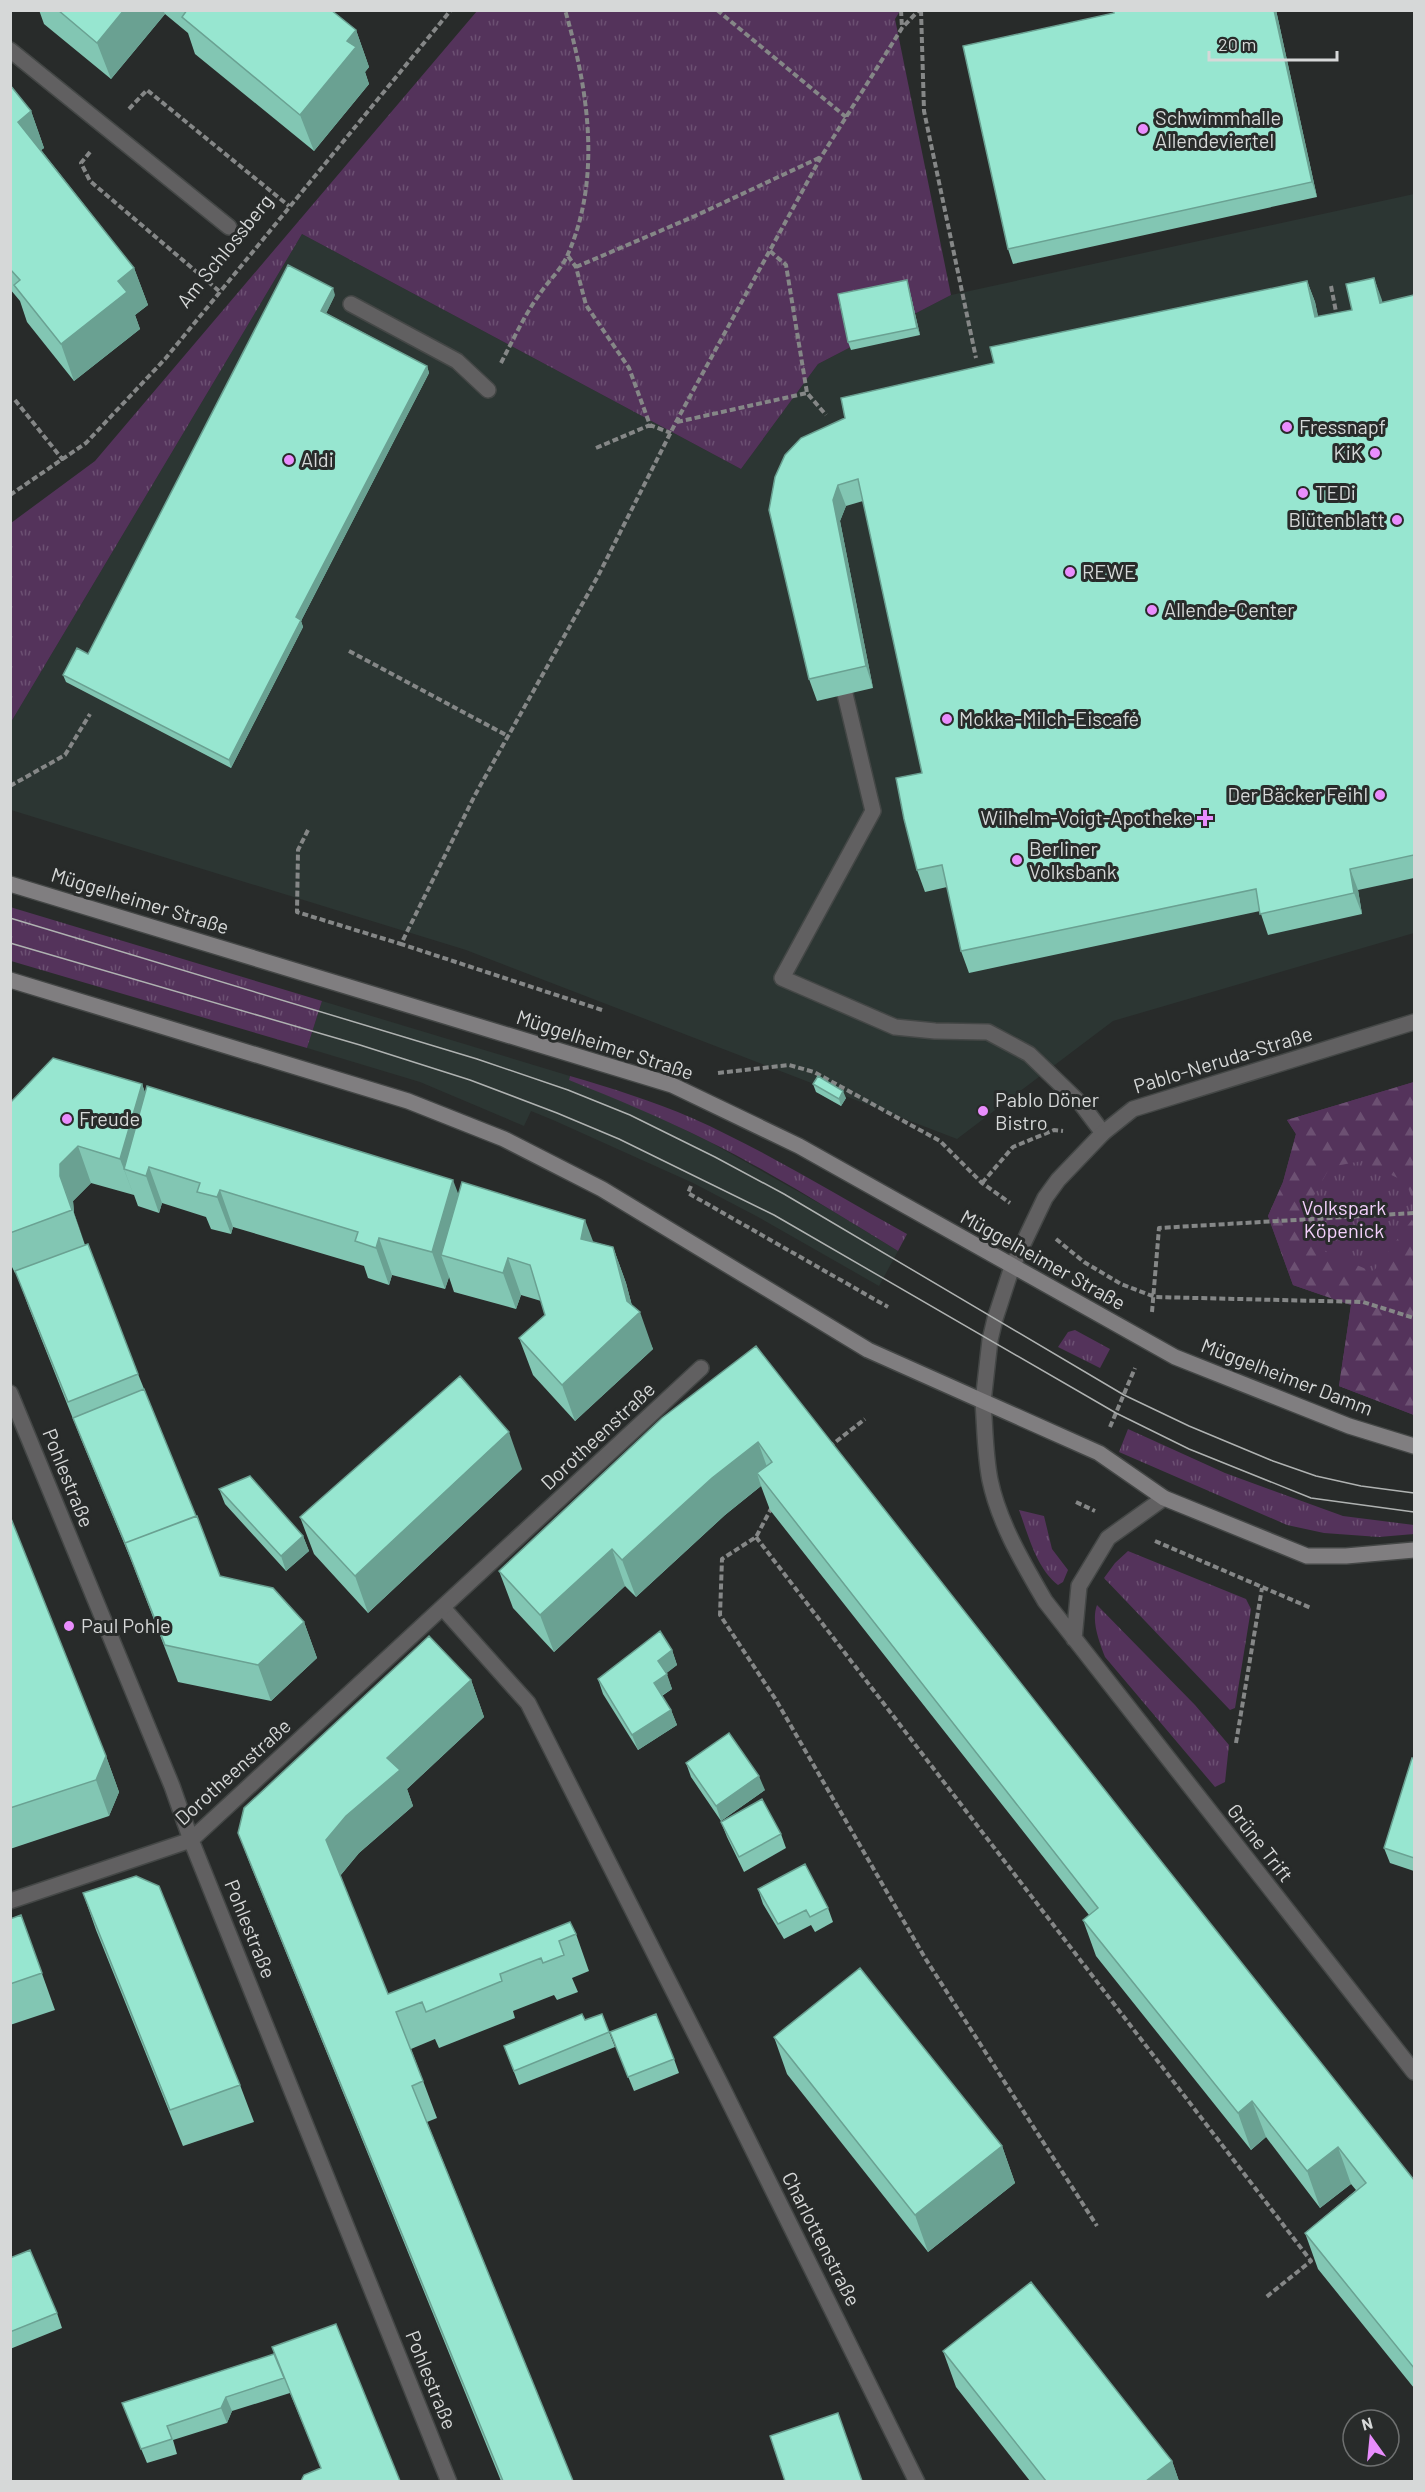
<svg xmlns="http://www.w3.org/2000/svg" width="1425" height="2492" font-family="Barlow,sans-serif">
<defs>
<pattern id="grass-tufts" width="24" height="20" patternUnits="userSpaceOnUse" patternTransform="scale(1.5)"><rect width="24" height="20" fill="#54335b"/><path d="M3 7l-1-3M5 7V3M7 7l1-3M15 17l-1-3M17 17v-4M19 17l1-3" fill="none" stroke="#6c5072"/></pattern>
<pattern id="forest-firs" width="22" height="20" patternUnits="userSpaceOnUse" patternTransform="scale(1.5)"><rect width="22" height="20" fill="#54335b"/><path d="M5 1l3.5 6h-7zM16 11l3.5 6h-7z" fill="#6c5072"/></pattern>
</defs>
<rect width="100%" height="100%" fill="#282b2a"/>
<path fill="#2c3633" d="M1414 194V933L1113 1021 957 1139 466 950 11 810V722L302 234 741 469 818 364 951 295Z
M322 1001 570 1076 569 1079 642 1109 710 1142 831 1210 898 1251 879 1286 760 1218 693 1183 553 1120 531 1111 524 1126 420 1082 307 1048Z"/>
<path fill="url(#grass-tufts)" d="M477 11H900L895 19 951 295 818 364 741 469 302 234 11 722V523L95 461Z
M10 907 322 1001 307 1048 11 961Z
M570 1076C611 1088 653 1101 692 1118 766 1151 836 1195 907 1234L898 1251C836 1213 773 1173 708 1141 662 1118 616 1099 569 1080Z
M1414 1082V1415L1339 1386 1351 1305 1293 1285 1268 1216 1283 1182 1296 1134 1287 1120Z
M1075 1330 1110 1349 1100 1368 1058 1347 1068 1332Z
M1128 1429 1225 1473 1343 1516 1414 1525V1534L1379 1537 1324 1533 1287 1525 1119 1452Z
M1019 1510 1044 1516 1052 1549 1068 1570 1063 1582 1058 1585C1036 1568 1028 1534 1019 1510Z
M1128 1551 1246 1599 1251 1609 1235 1708 1230 1710 1104 1578 1115 1563Z
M1097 1605 1195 1705 1229 1745 1225 1782 1215 1787 1105 1657C1099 1641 1091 1621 1097 1605Z"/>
<path fill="url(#forest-firs)" d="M1414 1082V1204L1406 1182 1362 1161 1330 1167 1307 1208 1324 1251 1373 1272 1414 1217V1415L1339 1386 1351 1305 1293 1285 1268 1216 1283 1182 1296 1134 1287 1120Z"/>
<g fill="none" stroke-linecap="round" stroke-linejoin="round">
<g stroke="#444746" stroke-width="18">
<path id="service" d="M10 50 229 227
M351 304 457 361 488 390
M845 694 873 811 782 978 895 1027 935 1031 988 1032 1029 1054 1082 1105 1103 1133
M443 1608 528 1703 720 2083 917 2482"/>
</g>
<g stroke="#444746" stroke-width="18">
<path id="minor" d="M10 1393 172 1786 191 1840 449 2482
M983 1402C985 1427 985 1455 990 1480 999 1523 1023 1563 1045 1601L1414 2072
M1074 1639 1079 1586 1108 1538 1164 1498
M10 1901 191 1840 701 1368"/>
</g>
<g stroke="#444746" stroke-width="18">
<path id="tertiary" d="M983 1402 990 1340 995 1319 1012 1267 1045 1198 1058 1180 1103 1133 1133 1109 1414 1022"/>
</g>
<g stroke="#444746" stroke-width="18">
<path id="secondary" d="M10 884 672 1085 799 1146 1175 1357 1349 1426 1414 1446
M10 980 408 1101 504 1139 602 1189 868 1350 1099 1453 1164 1498 1307 1556H1346L1414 1550"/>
</g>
<path stroke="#858787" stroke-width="4" stroke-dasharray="6 3" stroke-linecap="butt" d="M717 10 846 117
M901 10 902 28
M921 10 924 111 976 358
M129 109 147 90 289 206
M90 152 81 163 90 181 219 291
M770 251 786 265 807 393
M568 256 576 267 586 305 629 368 650 425 671 433
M576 267 695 216 821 157
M1331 286 1337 317
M501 363C513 340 524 316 539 295 548 281 562 269 568 254 602 177 588 88 565 10
M15 400 63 460
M677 422 807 393 826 415
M596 448 650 425
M10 495 86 443 165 359 451 10
M349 651 508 736
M10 786 65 755 90 714
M308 830 298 850 297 912 401 944
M602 1010 401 944 475 795 598 576 676 422 821 157 902 28 919 10
M718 1073 789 1065 814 1072 940 1141 982 1183 1010 1203
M982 1183 1013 1147 1054 1130 1063 1131
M691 1186 688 1193 888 1307
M1056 1239 1084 1262 1121 1284 1155 1297 1363 1302 1414 1318
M1152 1312 1159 1228 1414 1213
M1110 1427 1135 1368
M829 1447 865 1419
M1076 1502 1095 1511
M772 1507 756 1537 722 1559 720 1615 776 1700 925 1958 1097 2226
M756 1537 1311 2261 1265 2298
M1155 1541 1311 1608
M1236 1743 1262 1588"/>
<use href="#service" stroke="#616061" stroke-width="15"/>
<use href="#minor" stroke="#616061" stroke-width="15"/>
<use href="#tertiary" stroke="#616061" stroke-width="15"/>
<use href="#secondary" stroke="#807e80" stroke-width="15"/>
<path stroke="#afb2b1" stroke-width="1.5" d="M10 918 477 1059 568 1090 630 1115 715 1157 784 1194 1124 1395 1189 1426 1273 1461 1316 1476 1361 1486 1414 1493
M10 943 360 1045 470 1080 557 1113 619 1139 774 1215 1116 1413 1189 1449 1311 1498 1414 1512"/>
</g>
<path fill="#82c6b3" d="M39 10H331L356 30 369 67 365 72 369 84 314 151 195 54 188 33 165 14 111 79 44 24Z
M1113 10H1276L1317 197 1013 264 1008 249 1114 13Z
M10 85 31 111 44 148 41 150 134 268 148 305 135 315 140 329 74 381 27 322 20 301 10 289Z
M1374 278 1382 303 1414 295V878L1358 890 1362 914 1268 935 1260 911 969 973 961 951 947 887 925 892 917 870 922 773 863 501 846 506 840 521 873 688 817 701 809 679 769 510 994 363 1307 281 1315 302 1318 317 1352 310Z
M909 288 920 335 851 350 848 342Z
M335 295 326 313 427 366 429 373 301 621 303 627 231 768 66 682 63 675 88 654Z
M142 1084 145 1093 459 1194 593 1242 613 1247 626 1283 632 1306 653 1349 575 1421 533 1375 519 1338 545 1315 541 1301 521 1295 516 1309 454 1292 449 1277 445 1289 392 1275 389 1285 368 1278 364 1266 233 1227 231 1234 211 1229 206 1217 162 1203 159 1213 138 1206 134 1195 91 1183 73 1201 74 1213 85 1245 138 1374 220 1576 304 1622 317 1658 271 1701 178 1682 131 1560 81 1439 29 1308 16 1272 15 1273 10 1263V1103Z
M813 1084 846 1098 841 1106 816 1092Z
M756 1346 1130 1822 1414 2180V2388L1318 2269 1305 2233 1356 2190 1351 2184 1320 2208 1266 2137 1251 2150 1096 1956 1083 1920 1089 1915 770 1510 761 1486 725 1515 636 1597 625 1586 554 1652 513 1608 499 1571Z
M522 1469 368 1613 314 1554 300 1517Z
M219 1489 303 1536 309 1551 286 1571 225 1504Z
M10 1516 106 1756 119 1792 109 1816 10 1849Z
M672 1650 677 1665 666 1673 672 1689 662 1696 671 1710 677 1725 638 1750 603 1694 598 1679Z
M471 1680 484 1717 407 1789 413 1806 359 1853 340 1876 388 1994 576 1934 589 1971 572 1978 578 1992 557 2000 554 1995 513 2011 515 2018 439 2048 435 2039 411 2049 437 2118 427 2122 573 2481H501L252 1869 238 1833Z
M1414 1759V1871L1390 1863 1384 1848Z
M686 1763 765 1790 721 1821 691 1777Z
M721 1822 781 1834 786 1848 744 1872 727 1837Z
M758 1889 828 1908 833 1922 815 1932 811 1925 784 1939 763 1904Z
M83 1893 240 2085 254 2122 183 2146 96 1930Z
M21 1915 55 2010 10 2025V1919Z
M585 2020 609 2032 615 2047 519 2085 504 2046Z
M610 2032 674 2059 679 2073 634 2091Z
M774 2037 1002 2146 1015 2183 928 2252 787 2074Z
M10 2258 57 2313 62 2328 10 2349Z
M943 2351 1172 2461 1179 2481H1030L956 2387Z
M274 2354 400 2481 321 2468 290 2393 232 2411 227 2423 173 2440 177 2454 147 2463 122 2403Z"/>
<path fill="#6aa192" d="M124 10H163L165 14 111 79 97 43Z
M1274 10H1276L1317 197 1312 182Z
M356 30 369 67 365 72 369 84 314 151 300 115 347 41Z
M31 111 44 148 31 158 18 122Z
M134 268 148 305 135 315 140 329 74 381 61 344 118 281Z
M1374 278 1382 300 1387 324 1380 303Z
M907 280 909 288 920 335 917 328Z
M1307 281 1315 302 1323 339 1315 317Z
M333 288 335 295 324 318 321 311Z
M427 366 429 373 301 621 303 627 231 768 229 760 296 617Z
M838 485 846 506 840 521 873 688 866 666 833 500Z
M1350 869 1358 890 1362 914 1354 893Z
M142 1084 155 1120 124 1169 134 1196 120 1159Z
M843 1091 846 1098 841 1106 839 1099Z
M78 1146 91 1183 73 1201 74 1213 86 1246 60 1176V1164Z
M149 1167 162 1203 159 1213 146 1176Z
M453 1180 467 1217 441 1255 449 1277 445 1289 432 1252Z
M220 1190 233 1227 231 1234 217 1197Z
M585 1220 599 1257 581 1239Z
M379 1238 392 1275 389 1285 376 1248Z
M613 1247 626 1283 635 1317 640 1312 653 1349 575 1421 562 1385 627 1301Z
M508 1258 521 1295 516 1309 503 1273Z
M509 1432 522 1469 368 1613 355 1576Z
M758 1442 771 1478 757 1473 761 1486 725 1515 636 1597 622 1560 712 1478Z
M303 1536 309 1551 286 1571 281 1556Z
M612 1549 625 1586 554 1652 540 1615Z
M304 1622 317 1658 271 1701 258 1665Z
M672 1650 677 1665 663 1676 658 1661Z
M667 1674 672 1689 659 1697 654 1683Z
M471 1680 484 1717 407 1789 413 1806 359 1853 339 1877 326 1840 387 1758Z
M671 1710 677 1725 638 1750 632 1735Z
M106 1756 119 1792 109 1816 96 1780Z
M759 1776 765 1790 721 1821 716 1806Z
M1252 2101 1266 2137 1251 2150 1238 2113Z
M1002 2146 1015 2183 928 2252 915 2215Z
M1338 2147 1351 2184 1320 2208 1307 2171Z
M226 2397 232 2411 227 2423 221 2408Z
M1172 2461 1179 2481H1146Z"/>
<path fill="#97e6d0" stroke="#6aa192" stroke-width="1.5" d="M58 10H124L97 43Z
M187 10H331L356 30 347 41 356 47 300 115 182 17Z
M1113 10H1274L1312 182 1008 249 963 46 1114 13Z
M10 85 31 111 18 122 134 268 118 281 127 292 61 344 14 285 20 280 10 269Z
M288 265 333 288 321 311 427 366 296 617 301 620 229 760 63 675 77 648 88 654Z
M1374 278 1380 303 1414 295V855L1350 869 1354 893 1260 914 1256 889 961 951 942 865 917 870 904 819 896 778 922 773 858 479 838 485 833 500 866 666 809 679 769 510 775 477 785 455 801 438 845 418 841 398 994 363 990 347 1307 281 1315 317 1352 310 1346 284Z
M907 280 917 328 848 342 838 294Z
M53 1058 142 1084 120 1159 78 1146 60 1164V1176L72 1210 10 1233V1103Z
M818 1076 843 1091 839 1099 813 1084Z
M147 1086 453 1180 432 1252 379 1238 376 1248 355 1241 358 1232 220 1190 217 1197 197 1192 200 1183 149 1167 146 1176 124 1169Z
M462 1182 585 1220 581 1239 613 1247 627 1301 640 1312 562 1385 519 1338 545 1315 530 1265 508 1258 503 1273 441 1255Z
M88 1244 138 1374 68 1402 15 1271Z
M756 1346 1130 1822 1414 2180V2368L1305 2233 1366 2183 1338 2147 1307 2171 1252 2101 1238 2113 1083 1920 1098 1908 757 1473 772 1462 758 1442 712 1478 622 1560 612 1549 540 1615 499 1571 662 1418Z
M460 1376 509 1432 355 1576 300 1517Z
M144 1389 196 1516 125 1543 73 1418Z
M250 1476 303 1536 281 1556 219 1489Z
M10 1516 106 1756 96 1780 10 1808Z
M197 1516 220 1576 273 1588 304 1622 258 1665 165 1645 125 1543Z
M660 1631 672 1650 658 1661 667 1674 654 1683 671 1710 632 1735 598 1679Z
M429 1636 471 1680 387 1758 400 1770 346 1816 326 1840 388 1994 570 1922 576 1934 559 1941 564 1955 543 1963 541 1958 500 1974 502 1981 426 2012 422 2002 396 2012 423 2081 412 2086 573 2481H503L238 1833 244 1808Z
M729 1733 759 1776 716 1806 686 1763Z
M1412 1758 1414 1759V1858L1384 1848Z
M762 1799 781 1834 739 1857 721 1822Z
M805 1864 828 1908 810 1917 806 1910 778 1924 758 1889Z
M136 1876 159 1886 240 2085 170 2110 83 1893Z
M21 1915 42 1973 10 1984V1919Z
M860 1968 1002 2146 915 2215 774 2037Z
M582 2014 585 2020 602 2014 609 2032 514 2071 504 2046Z
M656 2014 674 2059 628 2077 610 2032Z
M30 2250 57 2313 10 2332V2258Z
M1031 2282 1172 2461 1146 2481H1046L943 2351Z
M336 2324 400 2481H301L304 2475 321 2468 272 2347Z
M274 2354 284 2378 226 2397 221 2408 167 2426 172 2439 141 2449 122 2403Z
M838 2413 862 2481H785L770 2436Z"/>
<g fill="#e98dfd" stroke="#282b2a" stroke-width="2">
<circle cx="1143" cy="129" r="6"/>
<circle cx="1287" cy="427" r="6"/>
<circle cx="1375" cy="453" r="6"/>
<circle cx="289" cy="460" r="6"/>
<circle cx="1303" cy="493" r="6"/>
<circle cx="1397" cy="520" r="6"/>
<circle cx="1070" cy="572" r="6"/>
<circle cx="1152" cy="610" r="6"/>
<circle cx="947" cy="719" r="6"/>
<circle cx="1380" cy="795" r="6"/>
<path d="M1202 809h6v6h6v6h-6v6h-6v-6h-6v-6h6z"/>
<circle cx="1017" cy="860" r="6"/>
<circle cx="983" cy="1111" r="6"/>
<circle cx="67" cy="1119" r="6"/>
<circle cx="69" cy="1626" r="6"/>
</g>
<g text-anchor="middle" stroke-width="6" stroke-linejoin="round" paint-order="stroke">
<g font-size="20" fill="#d6d8d8" stroke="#282b2a" text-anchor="start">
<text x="1155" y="125">Schwimmhalle<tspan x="1155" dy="23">Allendeviertel</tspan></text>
<text x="1299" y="434">Fressnapf</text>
<text x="1363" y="460" text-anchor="end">KiK</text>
<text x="301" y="467">Aldi</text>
<text x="1315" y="500">TEDi</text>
<text x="1385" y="527" text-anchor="end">Blütenblatt</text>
<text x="1082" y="579">REWE</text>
<text x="1164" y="617">Allende-Center</text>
<text x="959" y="726">Mokka-Milch-Eiscafé</text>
<text x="1368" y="802" text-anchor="end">Der Bäcker Feihl</text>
<text x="1193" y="825" text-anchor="end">Wilhelm-Voigt-Apotheke</text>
<text x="1029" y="856">Berliner<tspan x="1029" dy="23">Volksbank</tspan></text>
<text x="995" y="1107">Pablo Döner<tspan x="995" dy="23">Bistro</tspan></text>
<text x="79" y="1126">Freude</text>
<text x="81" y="1633">Paul Pohle</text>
</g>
<g font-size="20" fill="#d6d8d8" stroke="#282b2a">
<text transform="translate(225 251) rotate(-51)" y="7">Am Schlossberg</text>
<text transform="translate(140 901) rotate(17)" y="7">Müggelheimer Straße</text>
<text transform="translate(605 1045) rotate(18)" y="7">Müggelheimer Straße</text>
<text transform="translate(1223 1060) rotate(-17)" y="7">Pablo-Neruda-Straße</text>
<text transform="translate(1043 1260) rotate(29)" y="7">Müggelheimer Straße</text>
<text transform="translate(1287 1377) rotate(21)" y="7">Müggelheimer Damm</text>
<text transform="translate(598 1436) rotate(-43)" y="7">Dorotheenstraße</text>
<text transform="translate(68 1478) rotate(68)" y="7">Pohlestraße</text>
<text transform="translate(233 1772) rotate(-42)" y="7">Dorotheenstraße</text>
<text transform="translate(1260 1843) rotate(52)" y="7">Grüne Trift</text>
<text transform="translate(250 1929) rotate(68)" y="7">Pohlestraße</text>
<text transform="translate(821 2239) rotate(63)" y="7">Charlottenstraße</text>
<text transform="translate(431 2380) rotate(68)" y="7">Pohlestraße</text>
</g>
<g font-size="20" fill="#f4d1fc" stroke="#282b2a">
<text x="1344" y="1215">Volkspark<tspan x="1344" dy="23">Köpenick</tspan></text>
</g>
</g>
<rect width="1425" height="2492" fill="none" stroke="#d6d8d8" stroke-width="24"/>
<g transform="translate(1371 2438) rotate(345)"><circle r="28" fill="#282b2a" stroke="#6e7070" stroke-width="1.5"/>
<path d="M0-4.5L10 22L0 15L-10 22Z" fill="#e98dfd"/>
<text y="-9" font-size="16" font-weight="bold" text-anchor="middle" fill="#d6d8d8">N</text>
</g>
<path d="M1209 51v9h128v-9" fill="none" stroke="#d6d8d8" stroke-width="3"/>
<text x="1218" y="51" font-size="18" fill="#d6d8d8" stroke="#282b2a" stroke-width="4.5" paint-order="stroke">20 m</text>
</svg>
